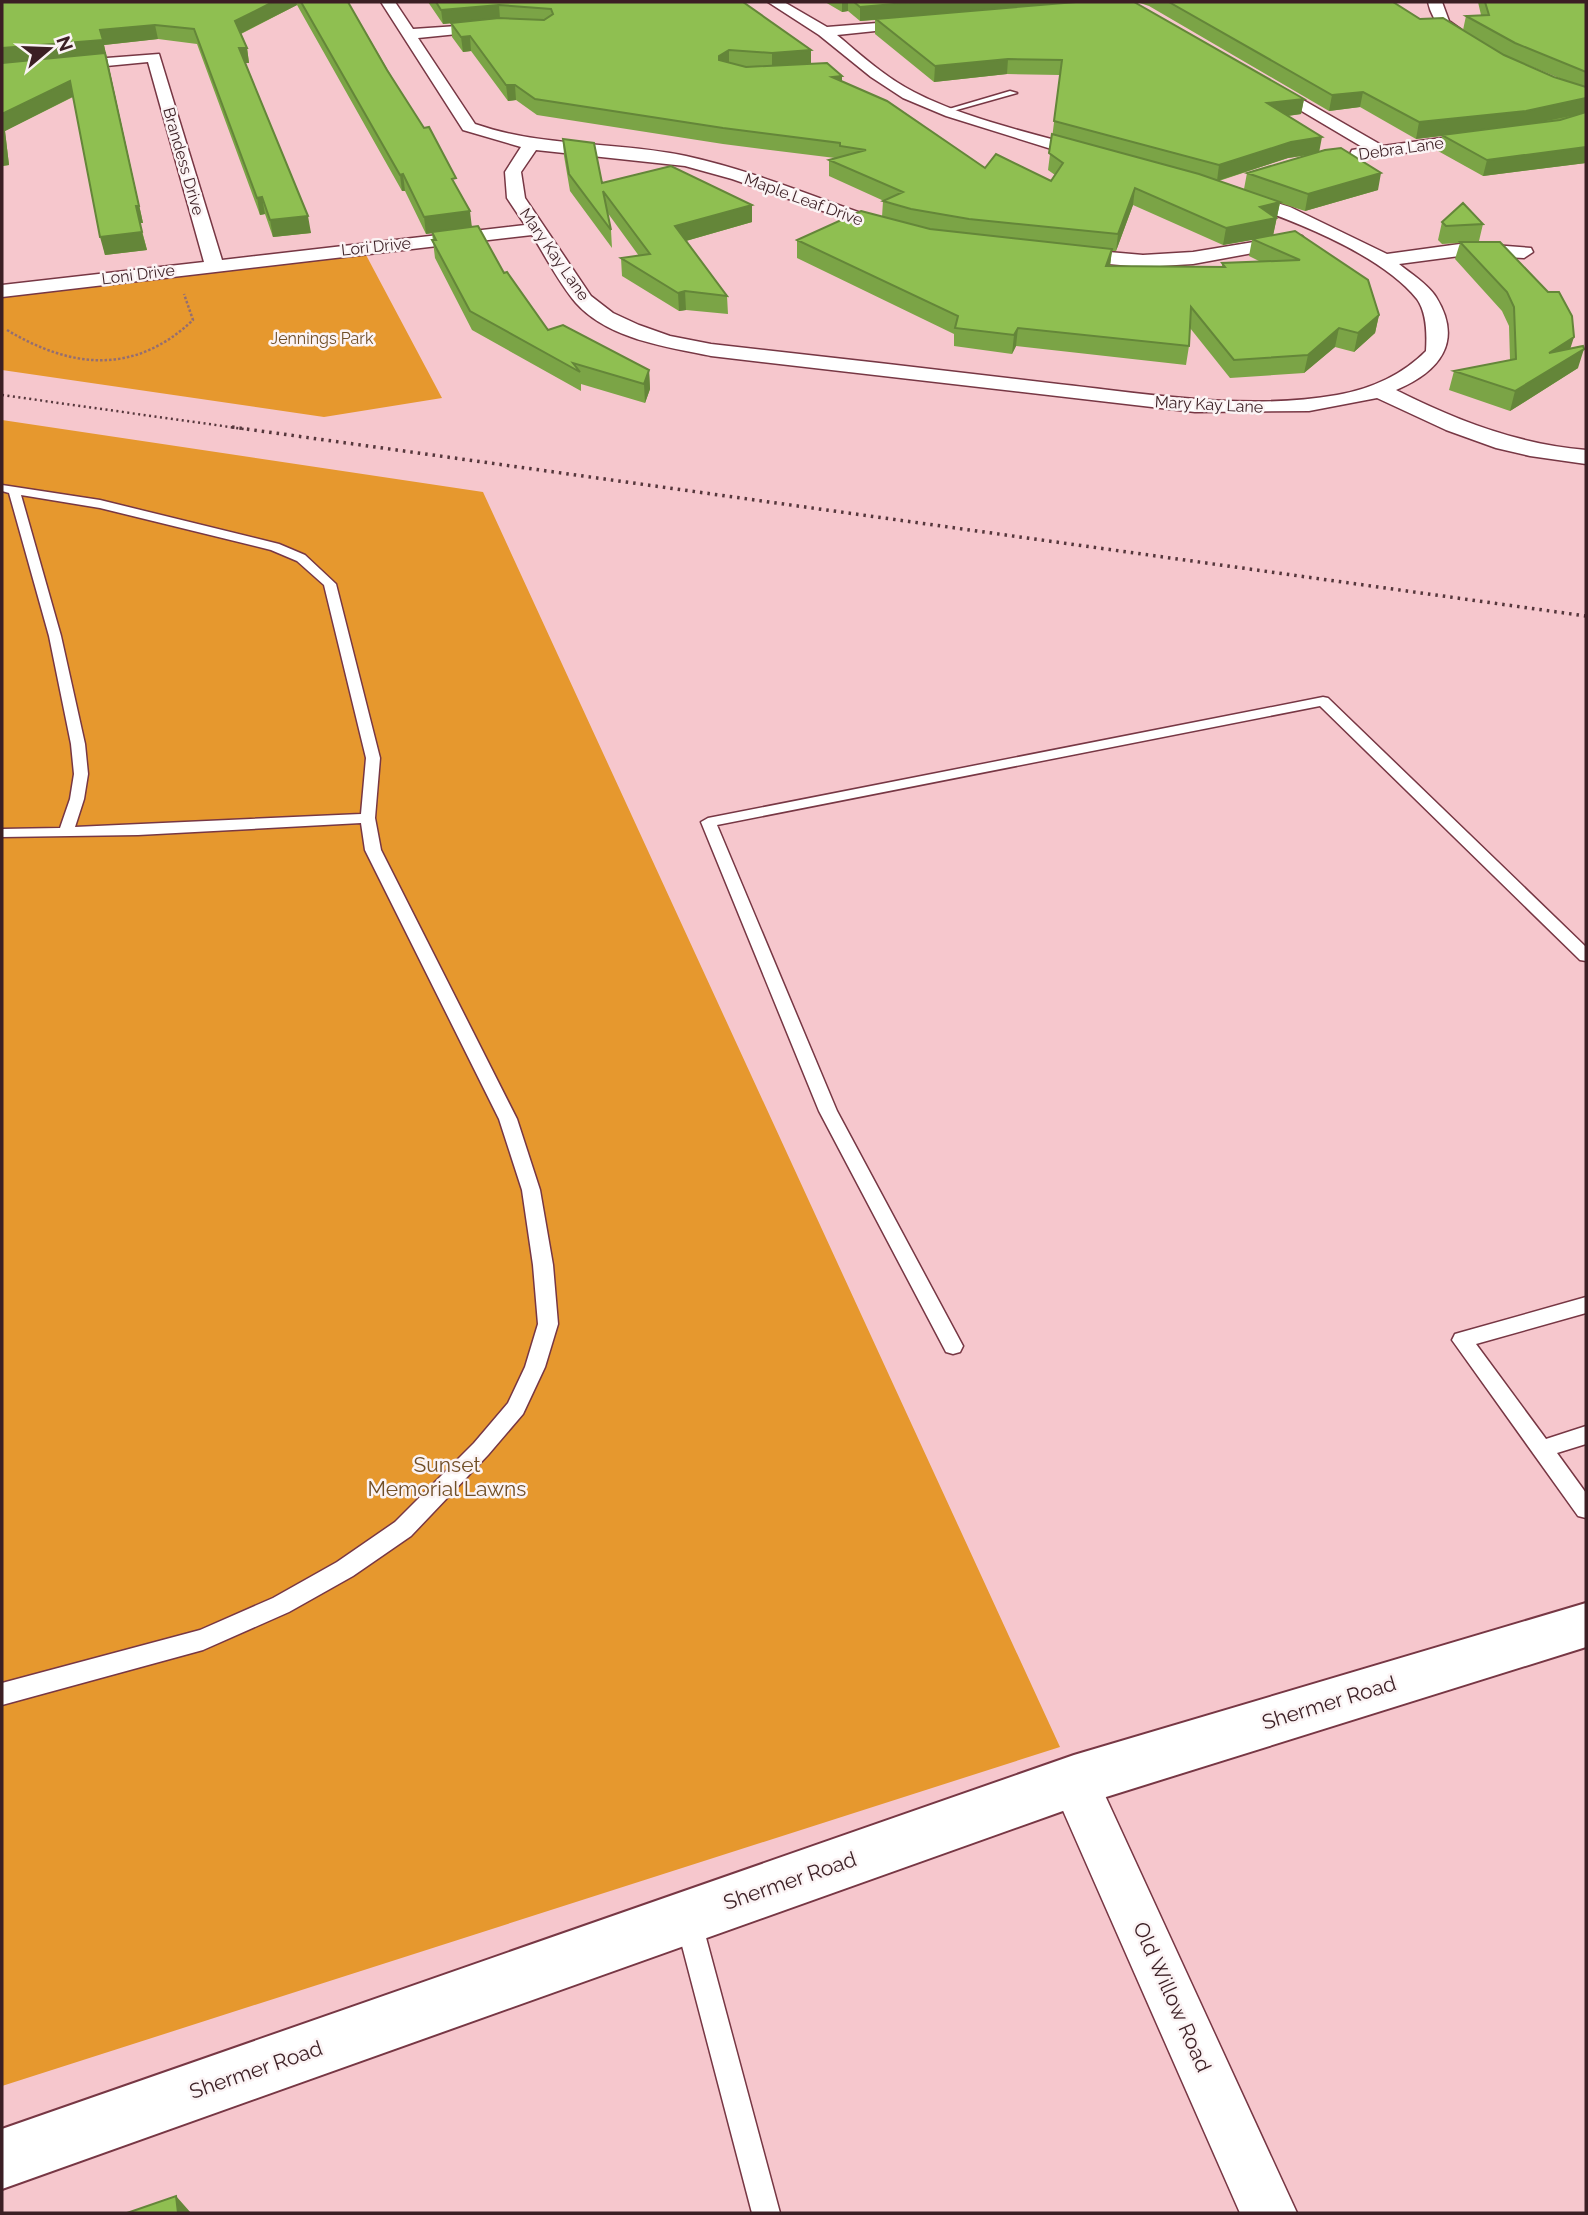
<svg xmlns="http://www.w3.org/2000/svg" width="1588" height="2215" font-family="Raleway,sans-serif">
<rect width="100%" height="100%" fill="#f6c7cd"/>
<path fill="#e6982e" d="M366 255 442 398 324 417 2 370V297Z
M2 420 483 492 1060 1747 2 2086Z"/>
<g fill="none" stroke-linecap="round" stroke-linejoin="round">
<g stroke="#773744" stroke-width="3">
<path id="service" d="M1010 91 1017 93 946 113 942 111Z
M2 485 100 500 279 544 305 555 336 584 380 758 375 818 381 850 517 1119 540 1190 553 1265 558 1324 545 1367 523 1414 488 1455 411 1536 353 1576 289 1612 203 1650 2 1705V1683L200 1630 273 1598 337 1562 395 1522 474 1443 508 1403 525 1367 538 1324 533 1265 522 1190 499 1119 365 850 361 823 138 835 2 837V829L60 828 70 799 74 774 71 744 49 636 9 493 2 491ZM21 495 100 508 271 550 297 561 324 585 366 758 361 814 75 827 84 799 88 774 85 744 61 636Z
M1323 697 1328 698 1586 947V961L1580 960 1320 706 717 825 837 1111 963 1346 960 1352 953 1354 946 1352 819 1111 701 822 708 818Z
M1586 1297V1313L1476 1344 1546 1439 1586 1426V1444L1557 1453 1586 1493V1518L1578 1516 1452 1340 1455 1334 1462 1332Z
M688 1906 697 1910 701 1919 780 2213H752L675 1919 679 1910Z"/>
</g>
<g stroke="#773744" stroke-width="3">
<path id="minor" d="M381 2H395L413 29 502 23 504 26 497 30 418 38 475 124C544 148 616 141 686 156 760 172 829 204 900 226L903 230 894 235 888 234 732 179 685 166 536 150 521 172 525 198 591 296 613 313 639 325 670 336 711 344C827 357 942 370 1058 384 1150 394 1245 411 1337 395 1371 389 1402 375 1426 351 1427 334 1427 313 1417 299 1379 252 1285 217 1229 199L1226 195 1235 190 1290 207 1387 254 1467 243 1531 248 1533 252 1524 258 1467 255 1399 264C1410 273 1428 284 1436 297 1464 342 1439 372 1396 390 1458 421 1517 444 1586 450V464L1530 456 1496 448 1446 430 1377 398 1309 411 1195 412 711 356C667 347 608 339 576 303 559 283 546 257 532 235L2 297V285L204 262 148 62 2 76V66L159 54 222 260 525 225 507 198 505 172 521 147 463 130Z
M768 2H784L827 27 928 19 930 22 923 26 837 35C861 55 886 78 914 92 970 121 1041 135 1102 153L1104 157 1102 161H1090L946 116 903 98 871 77 819 35Z
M1428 2H1442L1449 21 1480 43 1482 46 1480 49C1457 54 1432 23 1428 2Z
M1263 77 1383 146 1486 132 1494 137 1486 142 1358 159 1352 158 1350 154 1352 150 1364 148 1258 85 1255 82Z
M1296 235 1302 236 1305 240 1302 244 1193 264 1143 267 1063 260 1054 254 1063 248 1143 255 1193 252Z
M1074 1758 1091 1765 1297 2213H1240L1050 1781 1057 1765Z"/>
</g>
<g stroke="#773744" stroke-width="4">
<path id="tertiary" d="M1586 1603V1647L1074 1807 2 2189V2129L1074 1755Z"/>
</g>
<path stroke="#936e73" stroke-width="2.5" stroke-dasharray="2.5 2" stroke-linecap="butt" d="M7 330C72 369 135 375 193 320L184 294"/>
<use href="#service" fill="#fff" fill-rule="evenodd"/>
<use href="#minor" fill="#fff" fill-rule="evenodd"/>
<use href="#tertiary" fill="#fff" fill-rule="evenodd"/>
<path stroke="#56373c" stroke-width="2.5" stroke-dasharray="2 3.5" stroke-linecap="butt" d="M2 395 244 429"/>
<path stroke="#56373c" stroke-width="3.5" stroke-dasharray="2.5 5" stroke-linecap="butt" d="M232 427 1586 616"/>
</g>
<path fill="#7ba446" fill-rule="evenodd" d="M2 2H348L457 188 472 227 504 273 548 330 649 370 650 389 645 403 581 384V391L472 330 435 258 432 233 426 234 405 191H402L297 5 241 34 247 48 249 63H245L311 233 273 237 265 214 260 215 197 44 158 39 104 45 143 223H140L147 250 105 255 73 97 5 131 9 165 2 166Z
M428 2H743L811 64 842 76V82L985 168 1051 181 1055 175 1048 170 1060 75 1007 74 934 82 875 34V20L860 21 848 11 842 12 825 2H1071L1304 99 1301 114 1288 116 1320 152 1378 190 1305 211 1280 203 1273 235 1379 315 1375 333 1354 352 1335 347 1304 373 1230 378 1190 328 1189 346 1186 365 1016 346 1012 354 954 346V334L797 258V240L882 217 883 201H884L829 176V160L835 158 723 144 537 115 516 100 508 101 471 51 463 52 452 37 451 23 443 24ZM1309 155 1247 173 1244 189 1219 181 1288 158ZM1133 205 1223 245 1252 240 1249 256 1261 262 1222 263V267L1110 266 1112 251H1116Z
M1137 2H1393L1420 19 1463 30 1466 16 1481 15 1478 2H1586V163L1483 176 1438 151 1442 136 1416 139 1360 107 1329 111 1149 6ZM1513 59 1564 80 1554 77Z
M563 139 602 183 752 205V222L686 241 727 296 728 314 686 310 679 311 622 276 621 258 639 256 607 212 611 230 612 248 570 191 564 156Z
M1442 222 1483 224 1479 241 1570 349 1578 368 1510 411 1449 390 1454 371 1510 360 1509 326 1502 311 1455 259 1460 243 1442 244 1438 240Z"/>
<path fill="#648639" d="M273 2H296L297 5 238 35 235 21Z
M842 2H848V11L842 12Z
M917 2H1071L860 21V7Z
M499 5 500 19 443 24 441 10Z
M155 25 158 39 104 45 143 223H140L106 55 2 63V48L100 30Z
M470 36 471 51 463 52 461 37Z
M239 48H247L249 63H242Z
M729 50V65L720 71 719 56Z
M811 50V65L772 68V53Z
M1008 59 1007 74 934 82 935 66Z
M842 76V92L832 77Z
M70 81 74 96 5 131 9 165 2 166V114Z
M506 85H515L516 100 508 101Z
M1363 92 1360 107 1329 111 1332 95Z
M1586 98V113L1522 126 1416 139 1419 122Z
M1304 99 1301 114 1265 119 1267 103Z
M1322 137 1319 153 1288 158 1217 181 1219 165 1291 142Z
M1586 147V163L1483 176 1487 160Z
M1381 173 1378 190 1305 211 1308 194Z
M403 174 405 191H402L400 175Z
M1135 188 1133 205 1116 251 1118 234Z
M262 197 265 214 260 215 257 198Z
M1280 202 1273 236 1223 245 1226 228 1260 207Z
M752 205V222L675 244V226Z
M470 211 472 228 426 234 424 217Z
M308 216 311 233 273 237 270 220Z
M142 232 147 250 105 255 100 237Z
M1112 249 1110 266H1106Z
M685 291 686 310 679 311 678 293Z
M1379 315 1375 333 1354 352 1358 333Z
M1018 328 1016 346 1012 354 1014 335Z
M1339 328 1335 347 1304 373 1308 355Z
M1574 337 1568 356 1549 353Z
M1584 349 1578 368 1510 411 1515 391Z
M649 370 650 389 645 403 644 384Z
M176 2196 191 2213H178Z"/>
<path fill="#8fbf51" stroke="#648639" stroke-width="2" d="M2 2H273L235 21 247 48H239L308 216 270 220 262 197 257 198 194 29 155 25 100 30 103 40 2 48Z
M301 2H348L387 70 424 128 429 127 456 178 452 179 470 211 424 217 403 174 400 175Z
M436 2H743L811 50 772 53 729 50 719 56V60L746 67 827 63 842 76 832 77 887 101 985 168 996 154 1051 181 1063 163 1049 153 1052 134 1199 174 1280 202 1260 207 1276 218 1226 228 1135 188 1118 234 969 219 911 209 883 201 903 192 829 160 866 150 840 146V143L723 128 535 99 515 85H506L470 36 461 37 451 23 499 18 544 20 553 14 551 9 499 5 441 10Z
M854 2H917L860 7Z
M1076 2H1134L1304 99 1267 103 1322 137 1291 142 1219 165 1054 121 1062 60 1008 59 935 66 876 19Z
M1169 2H1393L1420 19 1443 18 1504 55 1554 77 1586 87V98L1526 111 1419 122 1363 92 1332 95Z
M1485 2H1586V72L1515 43 1466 16 1489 15Z
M105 53 139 206H136L142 232 100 237 70 81 2 114V63Z
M1586 112V147L1487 160 1442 135 1560 120Z
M2 128 4 148 2 149Z
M563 139 594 143 602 183 671 166 752 205 675 226 727 296 685 291 678 293 621 258 650 254 603 191 611 230 569 174Z
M1341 148 1381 173 1308 194 1247 173 1325 150Z
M1463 203 1483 224 1446 226 1442 222Z
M861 211 930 229 1112 249 1106 266 1225 267 1222 263 1300 260 1252 239 1295 231 1368 280 1379 315 1358 333 1339 328 1308 355 1234 360 1191 307 1189 346 1018 328 1014 335 955 328 958 316 797 240Z
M478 226 504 273 507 272 548 330 563 325 649 370 644 384 573 363 580 372 470 311 432 240H436L432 232Z
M1460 242H1500L1548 292H1559L1572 316 1574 337 1549 353 1583 346 1584 349 1515 391 1454 371 1516 359 1514 307 1507 292Z
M176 2196 178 2213H127Z"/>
<g text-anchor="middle" stroke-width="5" stroke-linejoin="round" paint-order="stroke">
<g font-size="16" fill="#3b1f24" stroke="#fbf3f4">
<text transform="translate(1401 148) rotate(-8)" y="6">Debra Lane</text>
<text transform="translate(184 161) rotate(74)" y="6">Brandess Drive</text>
<text transform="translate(804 199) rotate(20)" y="6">Maple Leaf Drive</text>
<text transform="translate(376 246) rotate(-6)" y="6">Lori Drive</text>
<text transform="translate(555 254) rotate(55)" y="6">Mary Kay Lane</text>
<text transform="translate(138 274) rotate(-7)" y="6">Loni Drive</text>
<text transform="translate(1209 404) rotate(3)" y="6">Mary Kay Lane</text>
</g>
<g font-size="16" fill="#714f27" stroke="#fbf3f4">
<text x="322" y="344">Jennings Park</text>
</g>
<g font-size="21" fill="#714f27" stroke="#fbf3f4">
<text x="447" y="1472">Sunset<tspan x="447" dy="24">Memorial Lawns</tspan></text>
</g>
<g font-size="21" fill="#3b1f24" stroke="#fbf3f4">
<text transform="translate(1329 1703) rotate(-17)" y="7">Shermer Road</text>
<text transform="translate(790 1881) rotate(-19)" y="7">Shermer Road</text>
<text transform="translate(1172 1997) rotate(66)" y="7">Old Willow Road</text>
<text transform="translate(256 2070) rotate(-19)" y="7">Shermer Road</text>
</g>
</g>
<rect width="1588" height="2215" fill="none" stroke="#3b1f24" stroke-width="7"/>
<g transform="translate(49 49) rotate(71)" stroke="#fbf3f4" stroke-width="5" paint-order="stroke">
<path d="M0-5L12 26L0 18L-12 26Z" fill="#3b1f24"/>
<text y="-10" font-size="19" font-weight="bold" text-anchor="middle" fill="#3b1f24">N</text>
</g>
</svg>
